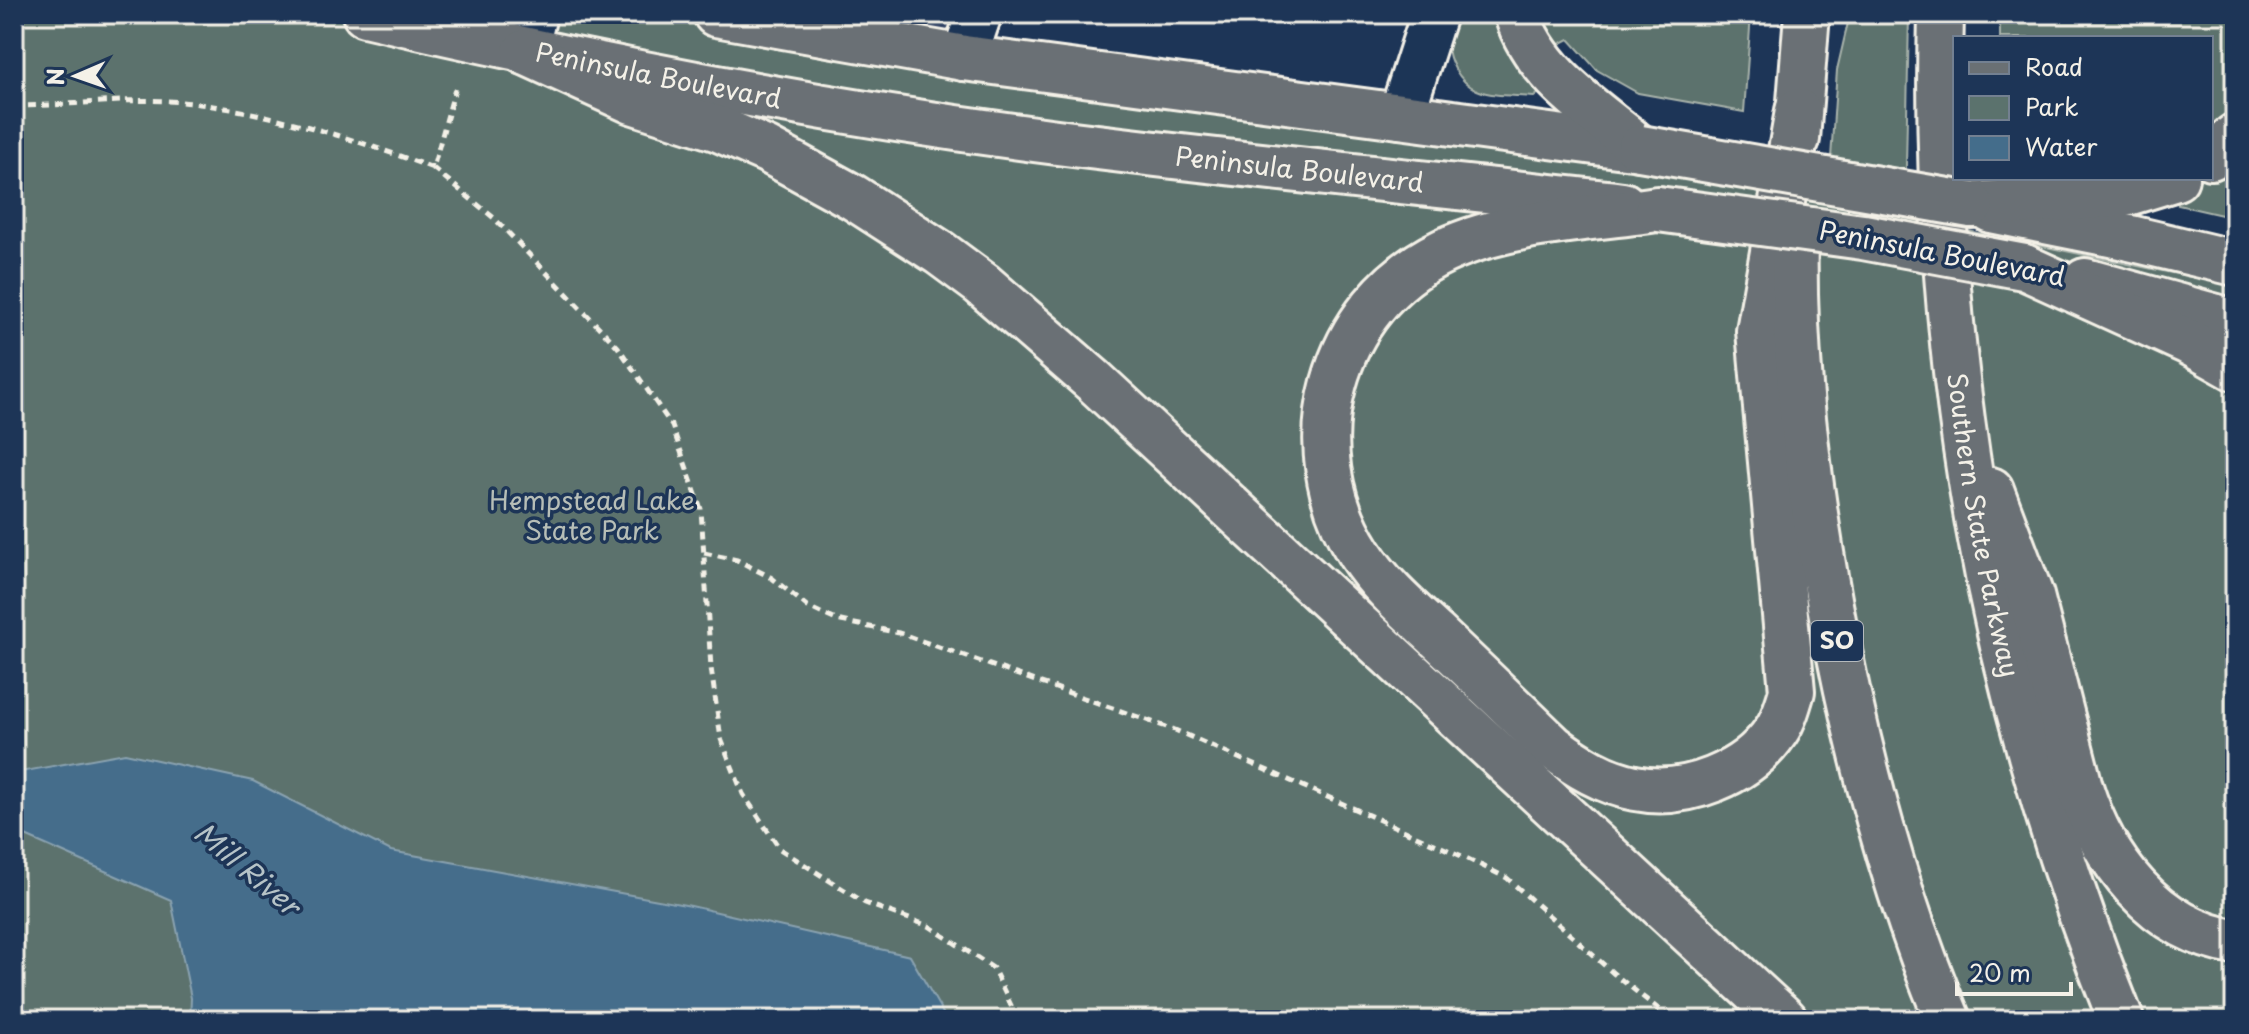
<svg xmlns="http://www.w3.org/2000/svg" width="2249" height="1034" font-family="'Playpen Sans',sans-serif">
<rect width="100%" height="100%" fill="#1d3557"/>
<filter id="ink" filterUnits="userSpaceOnUse"><feTurbulence type="fractalNoise" baseFrequency=".0125" numOctaves="2"/><feDisplacementMap in="SourceGraphic" scale="16" xChannelSelector="R" yChannelSelector="G"/><feConvolveMatrix kernelMatrix="1 2 1 2 8 2 1 2 1" color-interpolation-filters="sRGB"/></filter>
<g filter="url(#ink)">
<path fill="#2e4164" d="M765 14H964L950 58Z"/>
<path fill="#5b726d" stroke="#a8b2aa" stroke-width="2" d="M14 14H661L1439 133 1828 202 1837 70 1850 14H1909L1905 218 2235 286V1020H14Z
M1540 14H1751L1744 112 1638 93 1597 70 1569 39 1556 46Z
M2000 14H2235V102L2211 138V38H2000Z
M1455 15 1494 16 1540 92 1534 97C1516 95 1493 97 1477 90 1459 82 1446 59 1448 39 1449 31 1453 22 1455 15Z
M2235 155V218L2178 205 2180 190 2203 178H2211Z"/>
<path fill="#446d8b" stroke="#8aa2b0" stroke-width="2" d="M125 753 253 781 391 851 691 906 910 956 947 1020H190L191 998 171 900 14 831V773Z"/>
<g fill="none" stroke-linecap="round" stroke-linejoin="round">
<g stroke="#f4f1e8" stroke-width="50">
<path id="minor" d="M525 52 534 14
M964 58 979 14
M1401 116 1434 14"/>
</g>
<g stroke="#f4f1e8" stroke-width="50">
<g id="major">
<path id="s1" d="M365 14C593 67 824 112 1057 142 1245 166 1435 184 1623 205"/>
<path d="M716 14 964 58 1640 148"/>
<path d="M1991 210 2130 238 2235 263"/>
<path d="M2085 281 2235 322"/>
</g>
</g>
<g stroke="#f4f1e8" stroke-width="50">
<g id="highway">
<path d="M1517 14C1534 73 1595 111 1640 148"/>
<path id="s2" d="M1941 14C1932 365 1990 694 2121 1020"/>
<path d="M525 52 632 101 719 129 767 150 853 197 940 253 982 284 1094 381 1785 1020"/>
<path d="M1797 139 1807 14"/>
<path d="M2211 157 2235 136"/>
<path d="M1971 205 2124 194 2176 178"/>
<path d="M1658 209C1588 219 1509 221 1444 251 1330 305 1292 449 1360 554 1380 585 1408 609 1435 634 1474 671 1514 709 1553 747 1578 766 1604 782 1635 788 1686 798 1747 774 1776 731 1784 719 1788 705 1792 691L1759 331 1798 111"/>
<path d="M1795 236C1792 359 1808 484 1830 605 1856 746 1892 888 1948 1020"/>
<path d="M2024 267 2189 342 2235 368"/>
<path d="M1991 490 2031 596 2080 787C2103 860 2154 930 2235 942"/>
</g>
</g>
<path stroke="#f4f1e8" stroke-width="5" stroke-dasharray="8 6" stroke-linecap="butt" d="M14 106C73 106 133 96 191 103 275 113 354 139 433 168L455 89
M433 168 494 218 618 347 672 426 701 509 711 668 721 739 743 794 780 849 865 903 929 926 993 968 1018 1020
M704 553 737 560 772 578 808 607 836 620 899 633 1175 730 1464 857 1507 878 1613 973 1672 1020"/>
<use href="#minor" stroke="#1d3557" stroke-width="44"/>
<use href="#major" stroke="#6a7074" stroke-width="44"/>
<use href="#highway" stroke="#6a7074" stroke-width="44"/>
<g stroke="#f4f1e8" stroke-width="50" stroke-linecap="butt">
<path id="major-bridge" d="M1640 148 1971 205
M1658 209 1863 237 2024 267"/>
</g>
<use href="#major-bridge" stroke="#6a7074" stroke-width="44"/>
</g>
</g>
<g text-anchor="middle" stroke-width="7" stroke-linejoin="round" paint-order="stroke">
<rect fill="#1d3557" stroke="#b4b9bc" stroke-width="2" x="1811" y="621" width="52" height="40" rx="6"/>
<g font-size="24" font-weight="bold" fill="#f4f1e8">
<text x="1837" y="649">SO</text>
</g>
<g font-size="26" fill="#f4f1e8" stroke="#1d3557">
<text dy="9" stroke="none"><textPath href="#s1" startOffset="300">Peninsula Boulevard</textPath></text>
<text dy="9" stroke="none"><textPath href="#s1" startOffset="948">Peninsula Boulevard</textPath></text>
<text transform="translate(1942 254) rotate(11)" y="9">Peninsula Boulevard</text>
<text dy="9" stroke="none"><textPath href="#s2" startOffset="514">Southern State Parkway</textPath></text>
</g>
<g font-size="26" fill="#b7beb7" stroke="#1d3557">
<text x="592" y="510">Hempstead Lake<tspan x="592" dy="30">State Park</tspan></text>
</g>
<g font-size="28" font-style="italic" fill="#b6c3c7" stroke="#1d3557">
<text transform="translate(247 869) rotate(40)" y="10">Mill River</text>
</g>
</g>
<rect width="2249" height="1034" fill="none" stroke="#1d3557" stroke-width="48"/>
<rect x="24" y="24" width="2201" height="986" fill="none" stroke="#f4f1e8" stroke-width="3" filter="url(#ink)"/>
<rect x="1953" y="36" width="260" height="144" fill="#1d3557" stroke="#738091" stroke-width="2"/>
<rect x="1969" y="62" width="40" height="12" fill="#6a7074" stroke="#738091" stroke-width="2"/>
<text x="2025" y="76" font-size="24" fill="#f4f1e8">Road</text>
<rect x="1969" y="96" width="40" height="24" fill="#5b726d" stroke="#738091" stroke-width="2"/>
<text x="2025" y="116" font-size="24" fill="#f4f1e8">Park</text>
<rect x="1969" y="136" width="40" height="24" fill="#446d8b" stroke="#738091" stroke-width="2"/>
<text x="2025" y="156" font-size="24" fill="#f4f1e8">Water</text>
<g transform="translate(76 76) rotate(268)" stroke="#1d3557" stroke-width="6" paint-order="stroke">
<path d="M0-6L14 30L0 20L-14 30Z" fill="#f4f1e8"/>
<text y="-12" font-size="22" font-weight="bold" text-anchor="middle" fill="#f4f1e8">N</text>
</g>
<path d="M1957 982v12h114v-12" fill="none" stroke="#f4f1e8" stroke-width="4"/>
<text x="1969" y="982" font-size="24" fill="#f4f1e8" stroke="#1d3557" stroke-width="6" paint-order="stroke">20 m</text>
</svg>
